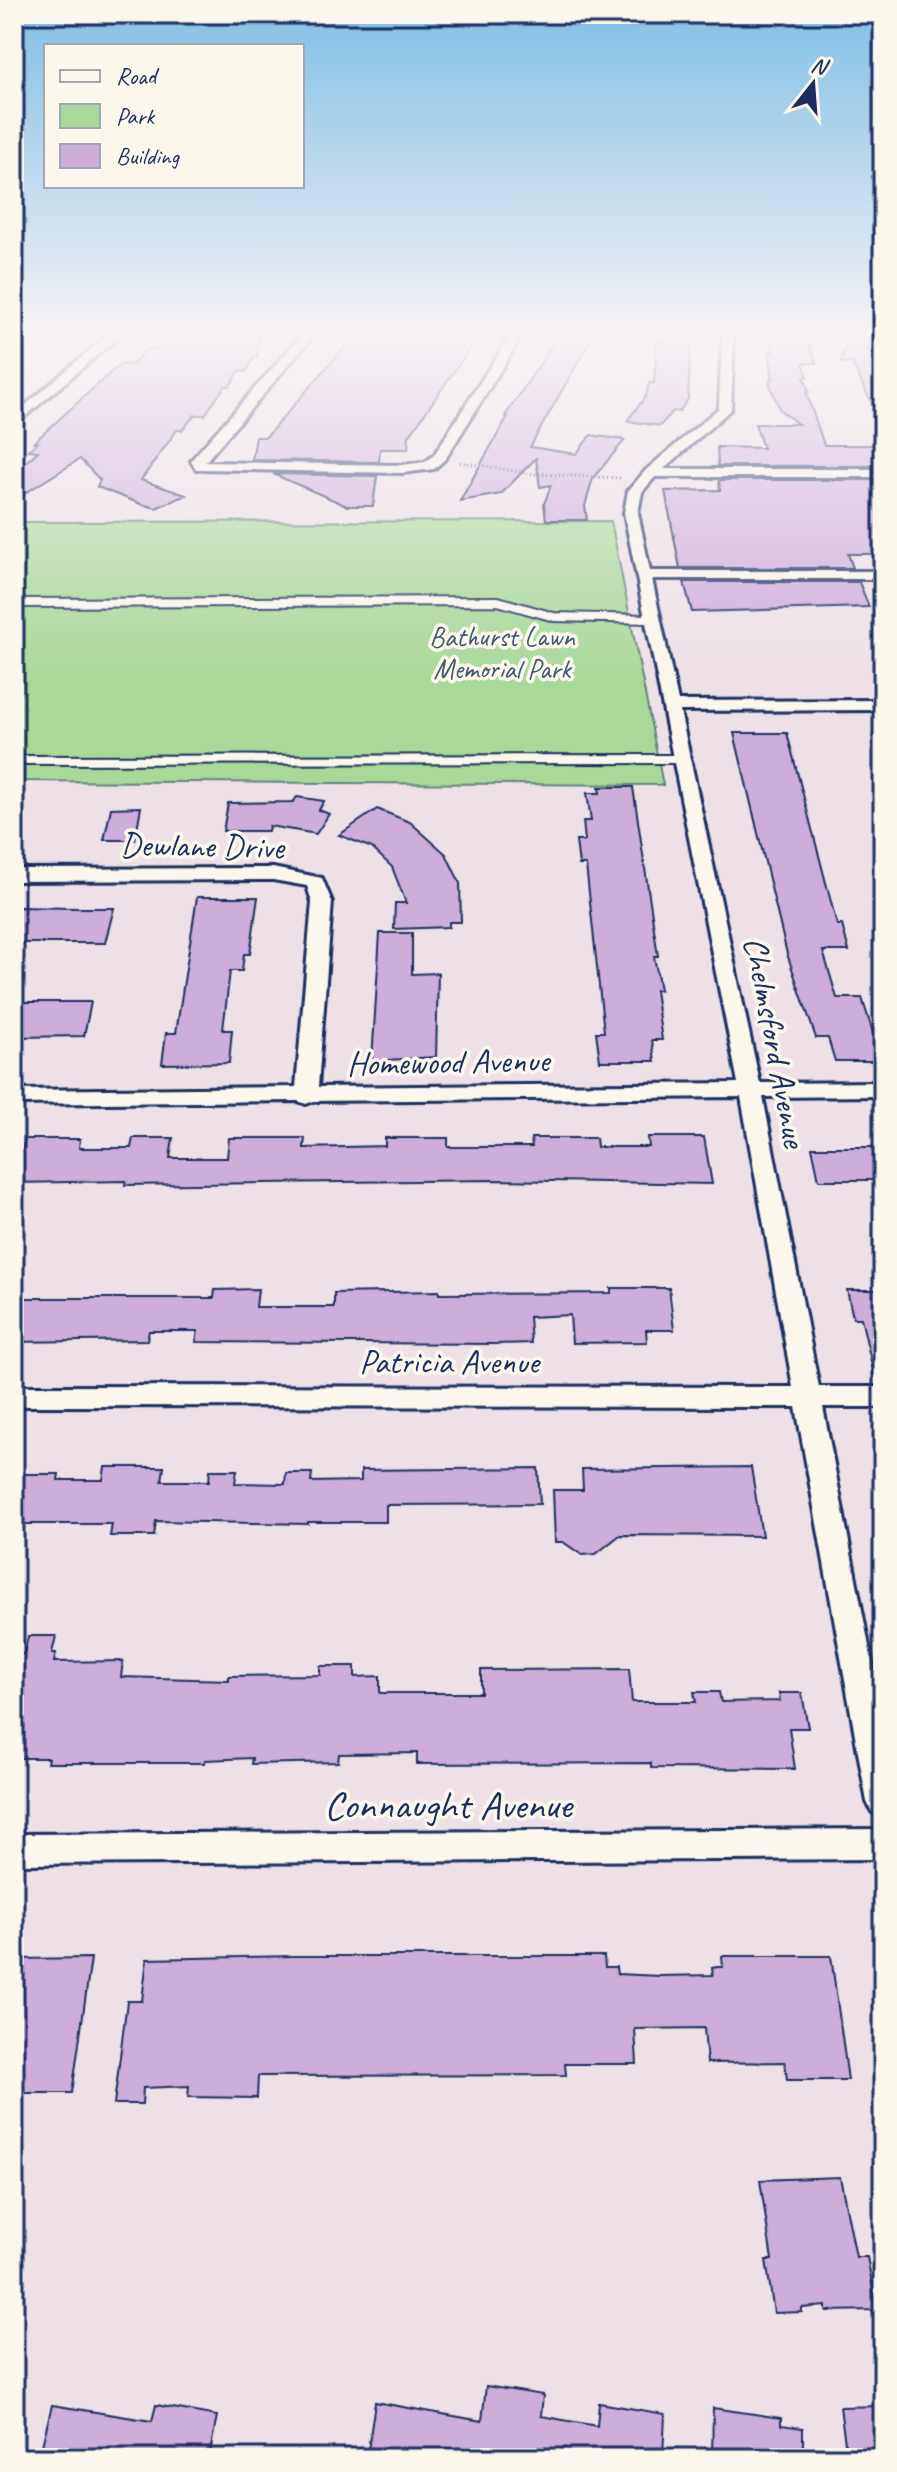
<svg xmlns="http://www.w3.org/2000/svg" width="897" height="2472" font-family="Caveat,sans-serif">
<rect width="100%" height="100%" fill="#ede1e7"/>
<filter id="ink" filterUnits="userSpaceOnUse"><feTurbulence type="fractalNoise" baseFrequency=".0125" numOctaves="2"/><feDisplacementMap in="SourceGraphic" scale="16" xChannelSelector="R" yChannelSelector="G"/><feConvolveMatrix kernelMatrix="1 2 1 2 8 2 1 2 1" color-interpolation-filters="sRGB"/></filter>
<g filter="url(#ink)">
<path fill="#a9d999" stroke="#62847c" stroke-width="2" d="M611 521 663 785 14 781V522Z"/>
<path fill="#cdaedb" stroke="#1b2f5e" stroke-width="2" d="M208 334H259L257 358 254 357 246 372 239 371 230 386H225L205 415H195L182 430H177L141 480 186 495 156 508 141 504 97 487 100 480 80 459 14 500V473L38 451 28 450 38 442H34L120 364 133 365 145 349H154L164 335 209 336Z
M356 334H480L409 436 408 449H380L379 462 252 460 256 437H266Z
M560 334H594L530 447 576 454 591 435 625 440 593 478 585 506 587 520H546L544 504 551 485 540 487 536 458 501 494 460 501 508 416H505Z
M661 334H691L688 399 679 412 673 411 660 426 627 421 646 396 649 383H654L657 342H661Z
M773 334H804L817 363H803L808 377H804L809 392H806L824 445H883V466H718L717 447 763 448 755 424H798L780 410 770 385V379H773L769 351H774L769 336Z
M846 339 869 340 868 349H883V426L852 363H841Z
M273 474 377 476 373 506H347Z
M719 480H883V554H848L853 568H680L665 491 720 490Z
M684 582H859L869 607 692 612Z
M734 733H787L837 925H842L849 951H823L837 998H862L882 1061H835L828 1038H816L787 954Z
M599 787H633L658 956H654L660 990H655L662 1040H652L655 1061H600L596 1032H604L586 865H579L576 841H585L583 821H591L587 793H600Z
M297 797 324 801 319 810 329 814 316 834 269 826 268 831H223L228 803 293 802Z
M141 807 135 840H104L111 808Z
M377 809 410 822 446 854 460 883 461 922H449V927L394 929 395 903H406L392 867 372 848 339 835Z
M197 897H258L250 954H244L242 971H230L223 1030H232L229 1063 162 1064 166 1033H176Z
M14 907 77 908H114L105 943H14Z
M380 933H412V974L438 973 436 1057 372 1061Z
M14 1002H91L84 1036 14 1037Z
M648 1137H704L712 1184 493 1180 125 1185 126 1181 14 1183V1149H22L25 1139H80L79 1148H131L133 1138H173L170 1158H227L229 1138H305L304 1148 385 1146V1138H448V1147H532L531 1138H596L597 1147H649Z
M812 1147H873L881 1180H819Z
M611 1288H669L674 1330H646L647 1342 572 1343 570 1315 529 1317 531 1343 495 1344 196 1342 198 1331H149L147 1340 14 1342V1298H214L215 1290 258 1289 256 1307H334V1293L439 1291V1294L611 1293Z
M847 1290H883V1373L874 1374 861 1318H853Z
M105 1467H164L162 1481H209L210 1470H237L235 1483 285 1484 286 1473H312L311 1482 361 1481V1470L538 1468 540 1504 386 1505V1522H308V1524L156 1521 154 1536H110L112 1524H14L23 1474H59L58 1480H103Z
M751 1467 762 1536 620 1535 596 1554 582 1555 563 1542H555L553 1490H583L582 1469Z
M28 1636H56L52 1653H56L54 1662 123 1661 121 1677 229 1680V1676L320 1675V1666H355V1677L380 1676V1693H481V1670L629 1669 632 1702H696L694 1692H719L721 1702 780 1701 779 1693H802L808 1728H789L795 1769 651 1768V1763L417 1764V1753L339 1754 338 1762 251 1764 252 1758 205 1760 204 1763H47L48 1758H14V1664L16 1654H24Z
M295 1956H604L605 1967H616L617 1974 660 1976 713 1975 712 1967H723L722 1956H831L848 2080H787L785 2062 707 2063 704 2028 635 2029 637 2064H565L566 2075 258 2076 257 2098 188 2097 189 2086 143 2088 142 2104H114L127 2001H142L147 1959Z
M91 1958 72 2093H14V1959Z
M840 2177 856 2257H867L877 2310 826 2311V2306L802 2308V2312L774 2313 766 2260H772L760 2180Z
M486 2386 543 2395 541 2416 597 2426 599 2403 665 2414 663 2458H367L375 2402 482 2421Z
M52 2405 152 2421 156 2405 217 2416 209 2458H39Z
M883 2406V2458H847L840 2407Z
M713 2408 781 2418V2425L803 2428V2458H712Z"/>
<g fill="none" stroke-linecap="round" stroke-linejoin="round">
<g stroke="#1b2f5e" stroke-width="12">
<path id="service" d="M14 603 498 601 554 617 653 619
M14 760 682 759"/>
</g>
<g stroke="#1b2f5e" stroke-width="6">
<path id="minor" d="M14 334H51L45 337 14 338Z
M109 334H122L14 426V415Z
M303 334H315L205 462 402 465 425 462 434 455 511 334H523L446 458 434 469 402 473 196 469 191 461 193 458Z
M722 334H734L731 409 664 469H883V477H655L642 492 638 513 650 571H883V579H652L678 701 883 700V710L680 711 760 1083 883 1082V1096L763 1097 819 1387H883V1407H823L883 1719V1817L872 1812 867 1802 796 1407 14 1406V1386L793 1387 741 1097 314 1101 306 1104 298 1101 14 1104V1090L296 1087 312 902 307 886 273 880 14 881V869L273 868 322 878 332 902 318 1087 738 1083 624 513 628 491 646 470 719 408Z
M883 1829V1859L14 1864V1834Z"/>
</g>
<path stroke="#1b2f5e" stroke-width="3" stroke-dasharray="1 3" stroke-linecap="butt" d="M460 462 533 474 621 478"/>
<use href="#service" stroke="#fbf7ec" stroke-width="8"/>
<use href="#minor" fill="#fbf7ec" fill-rule="evenodd"/>
</g>
</g>
<linearGradient id="sky" x2="0" y2="1"><stop stop-color="#7fbfe6"/><stop offset="0.49" stop-color="#f7f2f4"/><stop offset="1" stop-color="#f7f2f4" stop-opacity="0"/></linearGradient>
<rect width="897" height="680" fill="url(#sky)"/>
<g text-anchor="middle" stroke-width="7" stroke-linejoin="round" paint-order="stroke">
<g font-size="28" fill="#3e5a6d" stroke="#fbf7ec">
<text x="502" y="646">Bathurst Lawn<tspan x="502" dy="32">Memorial Park</tspan></text>
</g>
<g font-size="34" fill="#1b2f5e" stroke="#fbf7ec">
<text transform="translate(202 845) rotate(1)" y="12">Dewlane Drive</text>
<text transform="translate(776 1042) rotate(79)" y="12">Chelmsford Avenue</text>
<text transform="translate(448 1061) rotate(-1)" y="12">Homewood Avenue</text>
<text x="449" y="1373">Patricia Avenue</text>
</g>
<g font-size="40" fill="#1b2f5e" stroke="#fbf7ec">
<text x="448" y="1818">Connaught Avenue</text>
</g>
</g>
<rect width="897" height="2472" fill="none" stroke="#fbf7ec" stroke-width="48"/>
<rect x="24" y="24" width="849" height="2424" fill="none" stroke="#1b2f5e" stroke-width="3" filter="url(#ink)"/>
<rect x="44" y="44" width="260" height="144" fill="#fbf7ec" stroke="#a1a7b3" stroke-width="2"/>
<rect x="60" y="70" width="40" height="12" fill="#fbf7ec" stroke="#a1a7b3" stroke-width="2"/>
<text x="116" y="84" font-size="24" fill="#1b2f5e">Road</text>
<rect x="60" y="104" width="40" height="24" fill="#a9d999" stroke="#a1a7b3" stroke-width="2"/>
<text x="116" y="124" font-size="24" fill="#1b2f5e">Park</text>
<rect x="60" y="144" width="40" height="24" fill="#cdaedb" stroke="#a1a7b3" stroke-width="2"/>
<text x="116" y="164" font-size="24" fill="#1b2f5e">Building</text>
<g transform="translate(813 84) rotate(17)" stroke="#fbf7ec" stroke-width="6" paint-order="stroke">
<path d="M0-6L14 30L0 20L-14 30Z" fill="#1b2f5e"/>
<text y="-12" font-size="22" font-weight="bold" text-anchor="middle" fill="#1b2f5e">N</text>
</g>
</svg>
